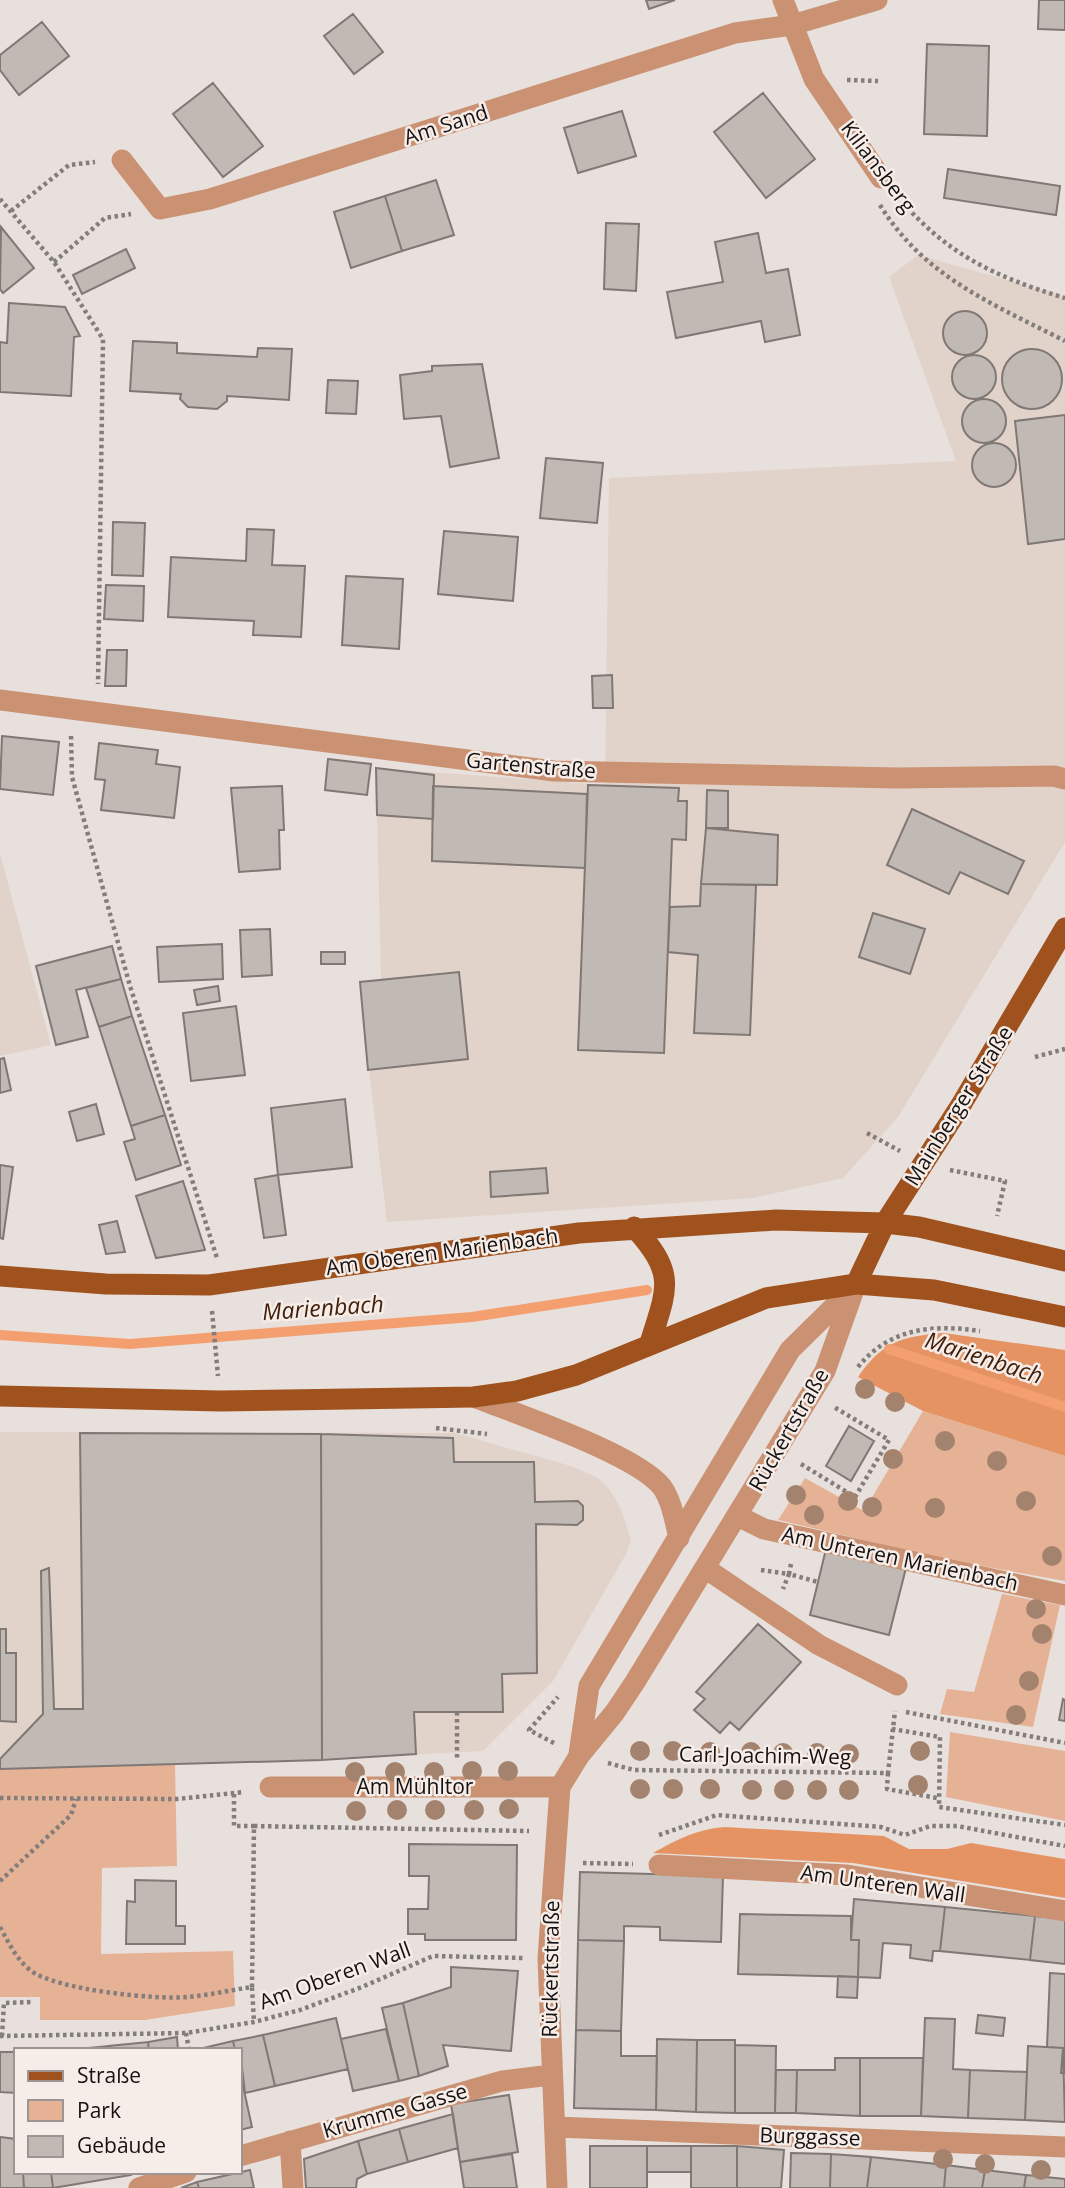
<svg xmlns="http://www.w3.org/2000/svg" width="1065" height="2188" font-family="'Open Sans',sans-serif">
<rect width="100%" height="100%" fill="#e8e0dc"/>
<path fill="#e2d3ca" d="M918 255 1065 296V842L898 1117 843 1178 753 1198 387 1222 361 1002 360 982 381 980 376 768 605 785 609 478 956 461 889 277Z
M0 853 51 1045 0 1056Z
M0 1432 455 1433 571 1466 598 1478 610 1490 621 1509 631 1539 626 1554 553 1681 483 1751 308 1760 0 1769Z"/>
<path fill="#e6b295" d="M923 1411 1065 1456V1581L949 1560 778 1520 805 1478 864 1511Z
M1002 1594 1060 1605 1033 1727 940 1714 947 1689 974 1692Z
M950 1732 1065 1751V1821L946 1797Z
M175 1764 177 1866 102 1868 101 1954 233 1951 235 2006 145 2020H40V1997H0V1769Z"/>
<path fill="#e69363" d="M944 1333 1065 1350V1456L923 1411 858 1377C882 1342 902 1336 944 1333Z
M725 1827 884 1836 909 1849H947L971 1843 1065 1859V1898L853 1863 653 1853C678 1839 697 1829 725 1827Z"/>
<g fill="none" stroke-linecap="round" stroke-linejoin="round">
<path stroke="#f39f6f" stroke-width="10" d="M0 1335 130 1344 472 1317 647 1290
M889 1349 1065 1407"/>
</g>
<path fill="#c1b9b4" stroke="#807874" stroke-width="2" d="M646 0H675L649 9Z
M1039 0H1065V30L1038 29Z
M353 14 383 52 354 74 324 36Z
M42 22 69 56 19 95 0 70V55Z
M927 44 989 46 987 136 924 134Z
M213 83 263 146 223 177 173 114Z
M763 93 815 159 766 198 714 132Z
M622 111 636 156 578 173 564 128Z
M948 169 1060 186 1056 215 944 198Z
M436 180 454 235 402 251 385 196Z
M385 196 402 251 351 268 334 212Z
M606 223 639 224 636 291 604 289Z
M1 227 34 268 3 293 0 289Z
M758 233 766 273 788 269 800 335 765 342 761 321 676 338 667 292 723 282 715 242Z
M126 249 135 268 82 294 73 275Z
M9 303 65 307 80 336 74 337 71 396 0 392V342L7 343Z
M943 333a22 22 0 1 1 44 0a22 22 0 1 1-44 0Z
M133 341 177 343V353L257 357 258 348 292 349 289 400 227 396V401L217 409 188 407 180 399 181 394 130 391Z
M1002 379a30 30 0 1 1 60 0a30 30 0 1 1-60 0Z
M952 377a22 22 0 1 1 44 0a22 22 0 1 1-44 0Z
M482 364 499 458 450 467 441 416 404 419 400 375 432 371V366Z
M328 380 358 381 356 414 326 413Z
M962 421a22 22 0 1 1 44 0a22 22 0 1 1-44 0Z
M1065 415V539L1028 544 1015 421Z
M972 465a22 22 0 1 1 44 0a22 22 0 1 1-44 0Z
M546 458 603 463 597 523 540 518Z
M113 522 145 523 143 576 112 575Z
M247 529 274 530 272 565 305 566 301 637 253 635 254 621 168 617 171 557 246 561Z
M444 531 518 537 513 601 438 594Z
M346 576 403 579 399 649 342 645Z
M106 585 144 586 143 621 104 619Z
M107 650H127L126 686H105Z
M612 675 613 708H593L592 676Z
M2 736 59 742 53 795 0 789Z
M99 743 158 750 156 764 180 767 174 818 101 810 105 780 95 779Z
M328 759 371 764 367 795 325 790Z
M376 768 434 775 433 819 377 815Z
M588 785 679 788 678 801H687L686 840 672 839 664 1053 578 1050Z
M282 786 284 830H279L280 869 239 872 231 788Z
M433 786 587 794 585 868 432 861Z
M707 790 728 791V828H706Z
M912 809 1024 861 1008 894 960 872 949 894 887 865Z
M706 828 778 835 777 885 701 884Z
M701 884 756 885 750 1035 694 1033 698 955 668 952 670 907 700 906Z
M873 913 925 929 910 974 859 957Z
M270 929 272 975 242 977 240 930Z
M222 944 223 979 159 982 157 947Z
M112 946 121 979 76 990 88 1037 56 1045 36 966Z
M321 952H345V964H321Z
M459 972 468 1059 368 1070 360 982Z
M121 979 132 1016 99 1027 86 988Z
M218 986 220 1001 197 1005 194 990Z
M236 1006 245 1075 191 1081 183 1013Z
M132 1016 165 1115 131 1126 99 1027Z
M4 1058 11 1090 0 1093V1059Z
M345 1099 352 1167 278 1175 271 1108Z
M96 1104 104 1134 77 1141 69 1112Z
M165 1115 181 1165 136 1180 124 1142 135 1139 131 1126Z
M0 1165 13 1167 3 1239 0 1238Z
M546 1168 548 1193 491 1197 490 1172Z
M278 1175 286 1235 264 1238 255 1179Z
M183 1181 205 1250 156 1258 136 1196Z
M117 1221 125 1252 106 1254 99 1225Z
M849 1426 874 1441 851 1481 826 1466Z
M80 1433 321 1434 322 1760 0 1769V1759L43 1714 41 1571 49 1568 54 1709H83Z
M321 1434 453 1438 454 1462H534L535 1502 578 1501 583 1506V1520L577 1525 536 1524 537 1673 502 1674 503 1712H414L416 1754 322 1760Z
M826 1549 906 1568 889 1635 810 1615Z
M758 1624 801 1662 739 1730 730 1722 720 1733 694 1710 705 1699 696 1692Z
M0 1629H6V1653H16V1722L0 1721Z
M1063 1699 1065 1700V1721L1059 1720Z
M409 1844 517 1845 516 1940H425V1934H408V1909H428L429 1876H409Z
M580 1872 723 1876 721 1942 660 1940V1927L624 1926V1941L578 1940Z
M135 1880 176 1881V1926H185V1944H126L127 1901 135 1902Z
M854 1899 945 1907 940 1951H933L932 1961 910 1958 911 1945 883 1943 880 1978 858 1977 859 1940H851Z
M945 1907 1035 1916 1030 1960 940 1951Z
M740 1914 851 1916V1940H859L858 1977 738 1974Z
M1035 1916 1065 1919V1964L1030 1960Z
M578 1940 624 1941 621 2031 576 2030Z
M451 1967 518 1971 511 2051 443 2045 448 2066 419 2076 403 2003 451 1987Z
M1050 1973 1065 1974V2073H1061L1063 2048 1047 2047Z
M838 1976 858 1977 857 1998 837 1997Z
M403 2003 419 2076 399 2081 382 2008Z
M978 2015 1005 2018 1003 2036 976 2033Z
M336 2018 348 2069 275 2086 263 2035Z
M925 2018 955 2019 953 2069 970 2070 968 2118 921 2116Z
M386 2029 399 2081 353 2091 341 2039Z
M576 2030 621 2031V2056H657L656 2110 574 2108Z
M263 2035 275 2086 245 2093 240 2050H235L233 2041Z
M177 2037 178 2050H149L148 2042Z
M657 2039 697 2040 696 2112 656 2110Z
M697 2040H735V2113L696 2112Z
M233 2041 235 2050H199V2049Z
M148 2042 149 2050H110L109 2046Z
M735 2045 776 2046 775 2113H735Z
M109 2046 110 2050H66Z
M1028 2046 1063 2048 1065 2122 1025 2120Z
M0 2052H16V2093L0 2092Z
M835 2058H860V2116L796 2113 797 2070H835Z
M860 2058H923L921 2116H860Z
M776 2070H797L796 2113H775Z
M970 2070 1027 2072 1025 2120 968 2118Z
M240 2072 252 2127 240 2130Z
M509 2095 518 2152 460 2162 451 2104Z
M453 2114 458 2148 408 2162 399 2129Z
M399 2129 408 2162 367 2174 358 2141Z
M0 2137 16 2139V2172H23L24 2188H0Z
M358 2141 367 2174 357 2179 356 2188H306L304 2159Z
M590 2146H647V2188H590Z
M647 2146H691V2172H647Z
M691 2146H737V2188H691Z
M737 2146 784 2150 781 2188H737Z
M791 2153 831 2154 830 2188H790Z
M512 2154 517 2188H464L460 2162Z
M831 2154 871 2157 867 2188H830Z
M871 2157 946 2165 944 2188H867Z
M946 2165 985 2170 982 2188H944Z
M250 2170 254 2188H199L197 2182Z
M985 2170 1026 2175 1024 2188H982Z
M23 2172H51L53 2188H24Z
M51 2172H130L131 2175 53 2188Z
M1026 2175 1065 2179V2188H1024Z
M197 2182 199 2188H181Z"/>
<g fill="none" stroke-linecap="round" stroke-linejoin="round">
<path stroke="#837d7b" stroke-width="4.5" stroke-dasharray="3.5 3.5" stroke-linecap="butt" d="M847 80 878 81
M898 197C946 254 995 277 1065 298
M0 199 54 262 103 339 98 684
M880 205C924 277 993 304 1065 341
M11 211 69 165 95 162
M54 262 105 218 131 214
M71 736 72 777 130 986 217 1258
M1035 1057 1065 1049
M867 1133 900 1151
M950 1170 1005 1181 997 1216
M212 1311 218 1376
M858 1367C889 1328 933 1324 980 1331
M436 1428 487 1434
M801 1464 855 1497 889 1440 834 1407
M791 1564 789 1574 818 1582
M761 1570 789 1574 783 1589
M457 1712V1760
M906 1712 1065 1743
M892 1729 940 1737 939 1807 1065 1825
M554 1743 529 1730 558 1697
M608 1763 634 1770 888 1773 895 1711
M888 1773 887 1789 937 1798
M234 1794V1826H254
M0 1798 177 1799 244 1792
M659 1835 717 1815 881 1827 905 1835 930 1826H957L1065 1846
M583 1863 633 1864
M0 1881 71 1815 76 1799
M0 1927C9 1943 16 1959 30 1970 55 1990 156 2000 188 1997 210 1995 231 1990 252 1987L254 2022
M252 1987 254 1826 529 1831
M186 2033 189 2050
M0 2036 186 2033 254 2022 300 2010 362 1987 433 1956 523 1958
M2 2036 4 2003 33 2002"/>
<path stroke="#ca9273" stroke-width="21" d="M783 0 814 79 881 178
M122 160 160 209 210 199 735 33 792 25 877 0
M0 700 554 771 897 778 1054 776 1065 779
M474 1397C516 1414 636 1454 662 1487 672 1501 675 1522 679 1538
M738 1516 764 1529 1065 1595
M705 1568 819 1645 897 1685
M579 1754 589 1686 790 1350 851 1290
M270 1787H560
M659 1865 847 1875 1065 1911
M556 2127 1065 2147
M290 2141 293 2188
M240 2156 502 2081 551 2075
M139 2188 186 2172
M557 2188 548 1959 560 1787 579 1756 615 1712 635 1682 825 1371 856 1284"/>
<path stroke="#a0521e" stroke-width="21" d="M634 1227C676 1274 668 1286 650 1343
M0 1276 106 1284 209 1285 579 1233 776 1220 885 1223 919 1227 1065 1261
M856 1284 885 1223 961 1105 1065 928
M0 1396 220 1401 474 1397 517 1391 576 1375 766 1298 856 1284 934 1290 1065 1317"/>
</g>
<g fill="#a4836e">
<circle cx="865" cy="1389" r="10"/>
<circle cx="895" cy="1402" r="10"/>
<circle cx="945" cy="1441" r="10"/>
<circle cx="893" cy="1459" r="10"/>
<circle cx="997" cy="1461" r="10"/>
<circle cx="796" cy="1495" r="10"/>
<circle cx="848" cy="1501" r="10"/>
<circle cx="1026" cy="1501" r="10"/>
<circle cx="872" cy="1507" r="10"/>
<circle cx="935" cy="1508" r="10"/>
<circle cx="814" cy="1515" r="10"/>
<circle cx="1052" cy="1556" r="10"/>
<circle cx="1036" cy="1609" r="10"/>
<circle cx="1042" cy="1634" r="10"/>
<circle cx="1029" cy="1681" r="10"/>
<circle cx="1016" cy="1715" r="10"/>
<circle cx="640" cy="1751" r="10"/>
<circle cx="673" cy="1751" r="10"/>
<circle cx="920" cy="1751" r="10"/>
<circle cx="710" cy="1752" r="10"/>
<circle cx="751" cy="1752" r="10"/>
<circle cx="783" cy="1753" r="10"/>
<circle cx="817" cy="1753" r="10"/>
<circle cx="849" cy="1754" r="10"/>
<circle cx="472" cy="1771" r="10"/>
<circle cx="508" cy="1771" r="10"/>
<circle cx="355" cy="1772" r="10"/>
<circle cx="395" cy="1772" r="10"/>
<circle cx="434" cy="1772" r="10"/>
<circle cx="918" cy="1785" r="10"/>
<circle cx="640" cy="1789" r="10"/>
<circle cx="673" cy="1789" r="10"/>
<circle cx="710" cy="1789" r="10"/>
<circle cx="752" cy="1790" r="10"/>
<circle cx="784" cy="1790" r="10"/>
<circle cx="817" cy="1790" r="10"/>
<circle cx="849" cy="1790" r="10"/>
<circle cx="509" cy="1809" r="10"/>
<circle cx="397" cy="1810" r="10"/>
<circle cx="435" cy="1810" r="10"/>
<circle cx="474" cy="1810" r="10"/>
<circle cx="356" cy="1811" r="10"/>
<circle cx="943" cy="2159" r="10"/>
<circle cx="985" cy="2164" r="10"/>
<circle cx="1041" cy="2170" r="10"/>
</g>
<g text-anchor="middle" stroke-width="5" stroke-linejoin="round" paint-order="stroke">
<g font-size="21" fill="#151211" stroke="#f6ede9">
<text transform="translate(446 125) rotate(-18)" y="7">Am Sand</text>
<text transform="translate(878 167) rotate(53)" y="7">Kiliansberg</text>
<text transform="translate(531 766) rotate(5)" y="7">Gartenstraße</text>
<text transform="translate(959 1106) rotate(-58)" y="7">Mainberger Straße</text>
<text transform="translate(442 1252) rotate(-8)" y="7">Am Oberen Marienbach</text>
<text transform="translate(789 1430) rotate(-60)" y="7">Rückertstraße</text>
<text transform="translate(900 1559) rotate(12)" y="7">Am Unteren Marienbach</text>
<text transform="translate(765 1756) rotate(1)" y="7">Carl-Joachim-Weg</text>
<text x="415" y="1794">Am Mühltor</text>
<text transform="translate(883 1884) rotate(8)" y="7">Am Unteren Wall</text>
<text transform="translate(551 1969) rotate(-89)" y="7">Rückertstraße</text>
<text transform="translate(335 1976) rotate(-20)" y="7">Am Oberen Wall</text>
<text transform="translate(395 2111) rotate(-16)" y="7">Krumme Gasse</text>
<text transform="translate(810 2137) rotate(2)" y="7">Burggasse</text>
</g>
<g font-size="23" font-style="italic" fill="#41200c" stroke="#f6ede9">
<text transform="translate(323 1308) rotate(-4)" y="8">Marienbach</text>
<text transform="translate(984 1358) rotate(18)" y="8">Marienbach</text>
</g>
</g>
<rect x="14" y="2048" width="228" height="126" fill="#f6ede9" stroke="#9c9593" stroke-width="2"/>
<rect x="28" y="2071" width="35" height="10" fill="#a0521e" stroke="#9c9593" stroke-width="2"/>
<text x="77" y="2083" font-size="21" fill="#151211">Straße</text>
<rect x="28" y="2100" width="35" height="21" fill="#e6b295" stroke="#9c9593" stroke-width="2"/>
<text x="77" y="2118" font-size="21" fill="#151211">Park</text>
<rect x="28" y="2136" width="35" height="21" fill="#c1b9b4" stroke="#9c9593" stroke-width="2"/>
<text x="77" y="2153" font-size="21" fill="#151211">Gebäude</text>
</svg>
